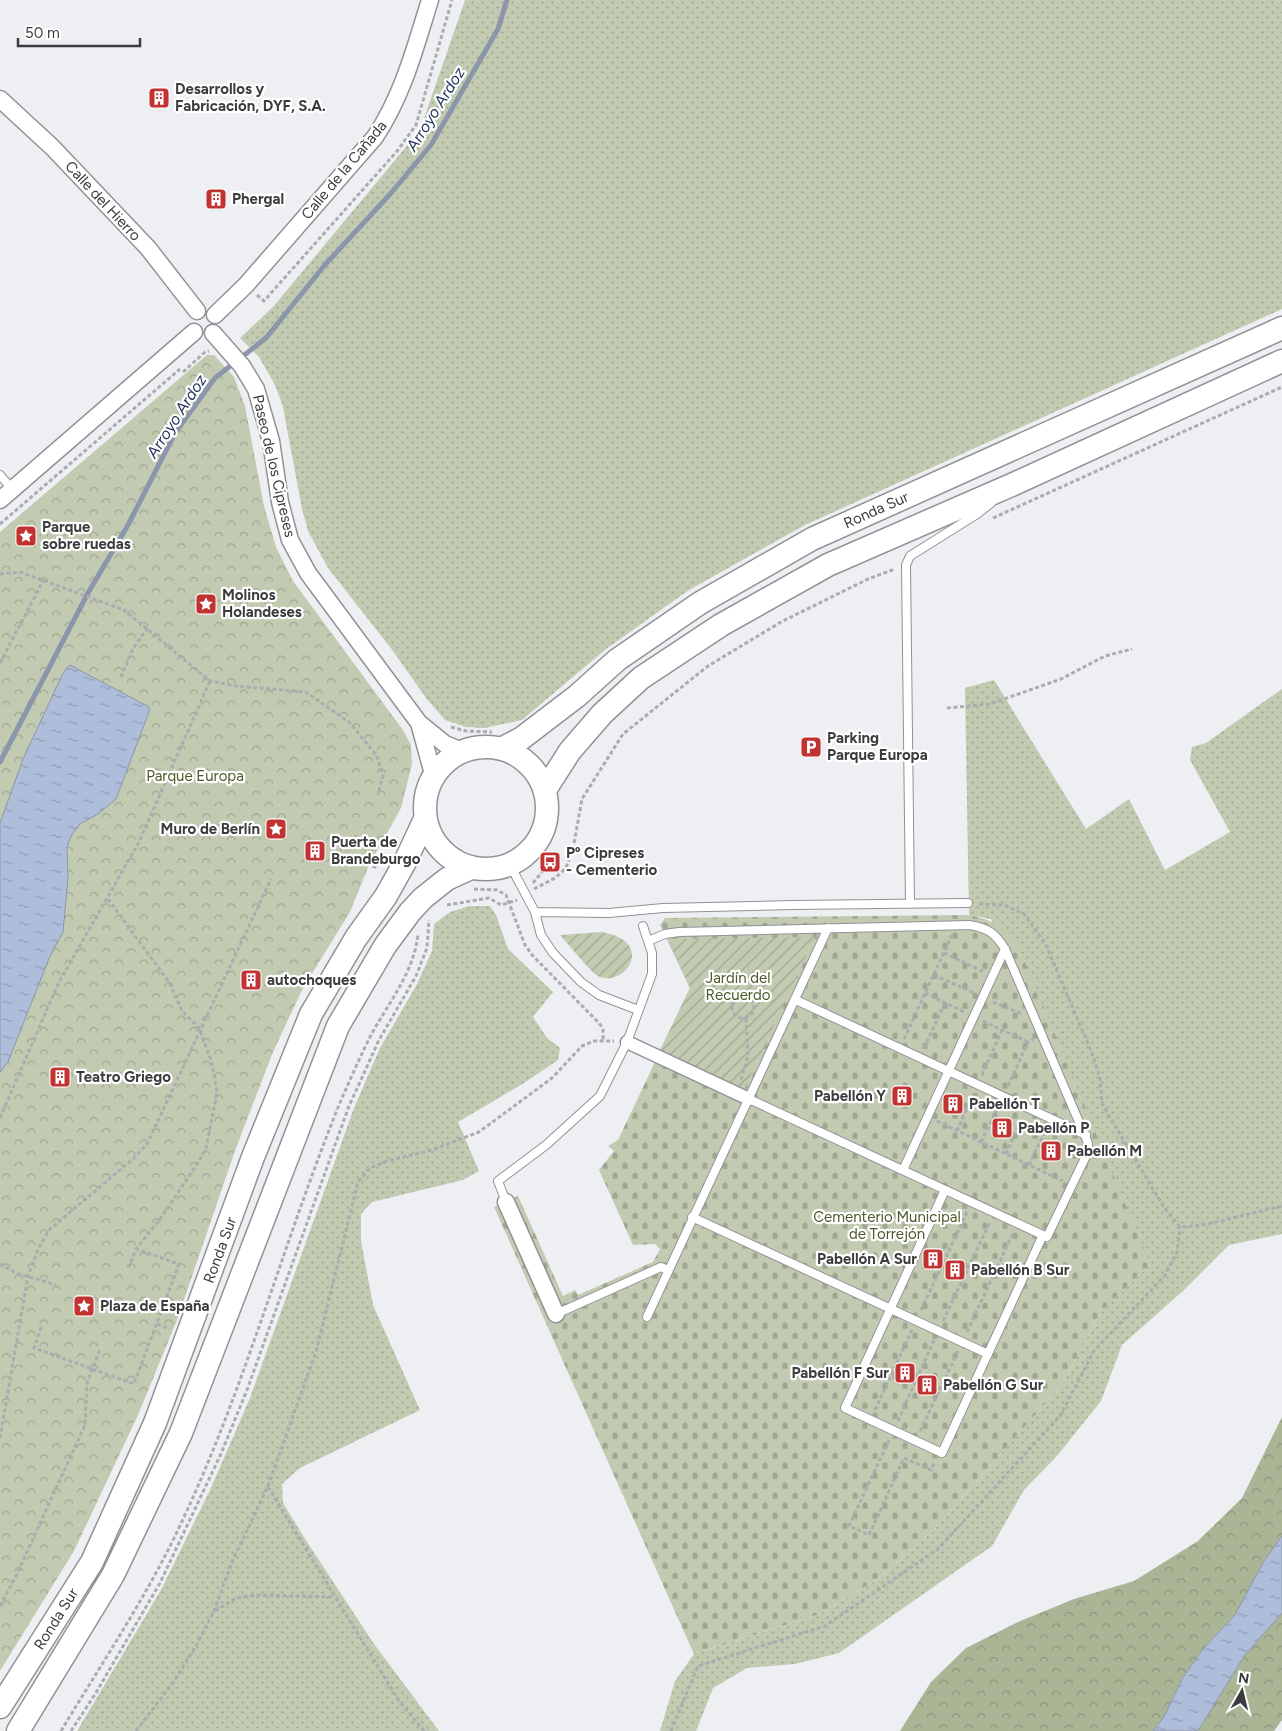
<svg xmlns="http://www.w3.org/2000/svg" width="1282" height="1731" font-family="Figtree,sans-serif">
<defs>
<pattern id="grass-dots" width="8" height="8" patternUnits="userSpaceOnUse" patternTransform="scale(1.25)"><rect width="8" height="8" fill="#c2cbb2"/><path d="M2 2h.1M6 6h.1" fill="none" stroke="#9fa692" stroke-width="1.8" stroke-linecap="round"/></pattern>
<pattern id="forest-crowns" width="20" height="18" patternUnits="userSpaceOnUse" patternTransform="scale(1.25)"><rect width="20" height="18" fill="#aab596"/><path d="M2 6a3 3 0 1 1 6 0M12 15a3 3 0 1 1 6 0" fill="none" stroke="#8c947c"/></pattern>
<pattern id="cemetery-stones" width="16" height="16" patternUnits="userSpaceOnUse" patternTransform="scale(1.25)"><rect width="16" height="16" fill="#c2cbb2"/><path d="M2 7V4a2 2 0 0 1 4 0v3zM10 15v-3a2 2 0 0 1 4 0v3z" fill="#9fa692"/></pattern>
<pattern id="park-crowns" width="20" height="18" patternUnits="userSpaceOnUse" patternTransform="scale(1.25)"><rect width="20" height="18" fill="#c2cbb2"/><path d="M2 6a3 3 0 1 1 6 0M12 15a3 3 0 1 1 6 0" fill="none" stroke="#9fa692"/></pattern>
<pattern id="garden-furrows" width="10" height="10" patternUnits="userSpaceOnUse" patternTransform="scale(1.25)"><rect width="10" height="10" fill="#c2cbb2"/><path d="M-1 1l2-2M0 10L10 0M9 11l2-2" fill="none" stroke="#9fa692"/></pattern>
<pattern id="water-ripples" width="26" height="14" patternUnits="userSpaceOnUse" patternTransform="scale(1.25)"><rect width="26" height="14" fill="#aebdda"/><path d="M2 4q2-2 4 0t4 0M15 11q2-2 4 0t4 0" fill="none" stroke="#8f9bb2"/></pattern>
</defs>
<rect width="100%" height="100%" fill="#eeeff3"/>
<path fill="url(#grass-dots)" d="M465 0H1282V309L805 525 689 590 606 649 522 720 485 728 466 727 445 720 426 698 393 651 328 568 308 531 302 509 283 407 275 385 259 357 240 338 273 307 420 130Z
M994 680 1086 829 1129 799 1165 870 1230 832 1190 760 1192 747 1206 743 1282 689V1234L1229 1245 1184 1290 1122 1345 1101 1401 1057 1456 1024 1490 992 1546 839 1653 795 1664 747 1668 713 1688 696 1731H660L675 1681 694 1654 817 1615 878 1579 934 1530 1063 1383 1100 1313 1150 1264 991 919 969 915 965 688Z
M470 906H490L496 915 508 949 553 992 533 1017 547 1038 560 1048 558 1060 524 1083 458 1122 479 1171 463 1180 372 1202 361 1214V1241L373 1305 420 1410 300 1468 282 1484 283 1503 307 1542 374 1644 439 1731H77L161 1590 210 1490 250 1398 354 1108 380 1048 416 986 432 951 434 924 450 912Z"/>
<path fill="url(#forest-crowns)" d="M1282 1417V1536L1264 1561 1235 1615 1203 1649 1182 1679 1164 1717 1153 1731H900L931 1682 966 1648 1018 1622 1074 1599 1134 1581 1198 1541 1242 1498Z
M1282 1613V1720L1274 1731H1198L1244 1656Z"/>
<path fill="url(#cemetery-stones)" d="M969 915C996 921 1005 926 1020 950L1150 1264 1100 1313 1063 1383 934 1530 878 1579 817 1615 694 1654 494 1207 518 1196 563 1296 575 1290 578 1295 653 1262 660 1249 655 1244 633 1245 599 1170 614 1151 608 1146 618 1140 690 988 660 925 665 918Z"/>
<path fill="url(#park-crowns)" d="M207 355H214L234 377 245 406 264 506 276 547 293 581 403 730 411 745 412 764 401 808 369 865 350 912 303 988 273 1052 236 1148 177 1320 138 1415 74 1551 0 1671V532Z"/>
<path fill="url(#garden-furrows)" d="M601 932C658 941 624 989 598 976 590 972 568 943 560 935Z
M815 937 744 1090 660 1050 690 988 669 943 685 939Z"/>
<path fill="url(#water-ripples)" stroke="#8c96ab" d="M70 665 149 707V712L116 799 98 814 80 824 71 836 67 847 68 878 63 932 50 956 8 1062 0 1072V823L23 759 63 673Z
M1282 1536V1613L1244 1656 1198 1731H1153L1164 1717 1182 1679 1203 1649 1235 1615 1264 1561Z"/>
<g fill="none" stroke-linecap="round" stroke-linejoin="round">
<path stroke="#8c96ab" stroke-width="5" d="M0 762 88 593 128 525 175 433 215 378 266 338 324 266 392 192 431 145 498 29 507 0"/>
<g stroke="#919296" stroke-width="10">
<path id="service" d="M0 475 12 489
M510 865 535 912 541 935 553 953 581 982 599 995 638 1010
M910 904 906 565 910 556 977 514 991 503
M535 912 609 913 663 908 792 905 968 903
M648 941 665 934 679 932 970 925C988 928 995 933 1005 949L1088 1143 1087 1154 1047 1237 749 1099
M796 1000 1086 1135
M903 1170 1005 949
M945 1190 845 1408 942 1453 1043 1235
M506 1202 498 1181 546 1145 600 1096 627 1042 652 974V953L643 926
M692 1217 988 1354
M556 1314 661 1267 668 1270
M647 1317 828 928"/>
</g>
<g stroke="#919296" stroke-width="15">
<path id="pedestrian" d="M627 1042 749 1099"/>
</g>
<g stroke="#919296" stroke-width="19">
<path id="minor" d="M0 99 52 147 148 248 197 311
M215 315 246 285 375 137C403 95 415 48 430 0
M213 333 242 366 256 389 271 441 280 502 290 540 308 573 419 723 445 744 462 751
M0 500 194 332
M419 723 433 774
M506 1202 556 1314"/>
</g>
<g stroke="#919296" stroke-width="25">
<path id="secondary" d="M425 808a61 61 0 1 1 122 0a61 61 0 1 1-122 0Z
M503 748 522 738 577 696 617 660 700 603 812 539 1282 328
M545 790 570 751 602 714 641 678 721 625 828 565 1016 483 1282 361
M0 1707 92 1562 155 1423 253 1157 311 1014 356 938 386 896 405 862 425 819
M18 1731 113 1575 181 1433 338 1026 385 946 410 912 423 898 447 879 471 868"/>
</g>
<path stroke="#abacaf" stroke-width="3" stroke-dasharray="4 2.5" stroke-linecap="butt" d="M257 295 264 301 398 150 416 125 452 0
M183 372 205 352 209 351
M993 518 1282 387
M0 524 180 369
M0 574 20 572 124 610 210 681 236 686 306 692 350 723 377 756 383 776 378 794
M0 663 44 579
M121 677 133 649 148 627
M947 708 990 704 1061 679 1105 656 1132 649
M451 727 466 731 492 732
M361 860 377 868
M533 883 550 862
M474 889 497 890 506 895 525 945 533 956 599 1023 603 1029V1041
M534 889 555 878 566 868 573 849 582 799 623 734 708 666 781 622 868 579 895 569
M108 899 169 982 182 1011 199 1028 212 1063 217 1093 206 1148 198 1163 160 1219 136 1249 129 1267
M979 904 1005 905 1024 914 1045 943 1092 1053 1100 1078 1102 1104 1165 1209 1180 1227 1203 1225 1282 1206
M447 905 489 898 501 905 517 900
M944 953 984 972
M934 975 974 993
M925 993 964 1012
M732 1007a11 11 0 1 1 22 0a11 11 0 1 1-22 0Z
M993 1002 1022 1014
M983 1021 1028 1042
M904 1039 952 935
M924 1048 945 1003
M982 1075 1002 1030
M741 1080 748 1056 746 1018
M1008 1086 1028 1042 1033 1039
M0 1118 58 984 139 842 210 681
M937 1121 1063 1181
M957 1131 973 1094
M981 1142 999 1105
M1006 1154 1022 1118
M1029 1165 1046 1129
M0 1264 16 1273 56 1285
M921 1310 967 1212
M943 1321 990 1222
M157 1324 170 1329
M41 1327 34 1348 134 1384 179 1264 136 1249
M967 1332 1013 1233
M875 1410 912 1330
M898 1421 934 1340
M920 1431 958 1351
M0 1438 28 1276 38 1249 50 1229 133 1159 147 1144 271 879
M889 1440 849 1526 869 1535 904 1458 931 1470 935 1462
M268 1487 399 1701 424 1731
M0 1606 16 1576 85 1425 87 1383 100 1349
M215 1611 236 1598 257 1595 333 1597
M61 1731C103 1661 150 1592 184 1517 246 1384 284 1241 339 1105 349 1082 359 1059 370 1037 388 1003 414 973 418 934
M71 1731 94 1696 160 1583 220 1456 247 1390 349 1106 379 1040 416 976 427 948 429 920
M136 1731 172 1684 196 1646 214 1611 232 1562 268 1486 316 1352 358 1182 370 1168 387 1161 432 1150 479 1132 552 1078 582 1046 594 1041H614
M671 1731 698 1666 825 1626 938 1549 1060 1416 1094 1351 1165 1275 1177 1252 1180 1227"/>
<use href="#service" stroke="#fff" stroke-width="8"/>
<use href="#pedestrian" stroke="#fff" stroke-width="12"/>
<use href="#minor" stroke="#fff" stroke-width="16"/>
<use href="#secondary" stroke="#fff" stroke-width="22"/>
</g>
<defs>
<g id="building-square" transform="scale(1.125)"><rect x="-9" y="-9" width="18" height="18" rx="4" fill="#c13232" stroke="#fff"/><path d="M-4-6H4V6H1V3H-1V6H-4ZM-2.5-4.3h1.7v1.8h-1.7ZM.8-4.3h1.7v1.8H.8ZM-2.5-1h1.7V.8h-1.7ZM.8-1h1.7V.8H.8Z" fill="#fff"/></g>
<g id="sight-square" transform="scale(1.125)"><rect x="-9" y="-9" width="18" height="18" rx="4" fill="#c13232" stroke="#fff"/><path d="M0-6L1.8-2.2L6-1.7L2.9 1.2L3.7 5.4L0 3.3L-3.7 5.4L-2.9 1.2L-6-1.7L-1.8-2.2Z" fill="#fff"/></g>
<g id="parking-square" transform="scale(1.125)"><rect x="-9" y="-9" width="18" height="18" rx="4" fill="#c13232" stroke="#fff"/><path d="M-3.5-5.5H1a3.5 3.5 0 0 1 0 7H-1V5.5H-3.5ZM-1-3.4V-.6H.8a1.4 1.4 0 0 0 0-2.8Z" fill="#fff"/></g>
<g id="bus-square" transform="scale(1.125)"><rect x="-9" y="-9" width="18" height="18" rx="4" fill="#c13232" stroke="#fff"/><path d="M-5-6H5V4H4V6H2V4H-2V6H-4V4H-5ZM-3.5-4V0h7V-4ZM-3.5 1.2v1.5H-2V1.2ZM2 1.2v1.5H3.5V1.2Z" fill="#fff"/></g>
</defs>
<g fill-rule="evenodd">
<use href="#building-square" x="159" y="98"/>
<use href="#building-square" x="216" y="199"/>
<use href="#sight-square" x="26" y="536"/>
<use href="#sight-square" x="206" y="604"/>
<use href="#parking-square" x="811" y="747"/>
<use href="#sight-square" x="276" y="829"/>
<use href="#building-square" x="315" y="851"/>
<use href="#bus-square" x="550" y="862"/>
<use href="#building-square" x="251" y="980"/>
<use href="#building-square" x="60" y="1077"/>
<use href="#building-square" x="902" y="1096"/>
<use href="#building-square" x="953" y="1104"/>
<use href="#building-square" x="1002" y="1128"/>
<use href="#building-square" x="1051" y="1151"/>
<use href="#building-square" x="933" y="1259"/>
<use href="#building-square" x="955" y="1270"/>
<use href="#sight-square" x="84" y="1306"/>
<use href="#building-square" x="905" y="1373"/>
<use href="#building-square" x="927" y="1385"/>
</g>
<g text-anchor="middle" stroke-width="4.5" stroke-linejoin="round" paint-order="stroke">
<g font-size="15" font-weight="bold" fill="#3c3c3e" stroke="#fff" text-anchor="start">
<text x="175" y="94">Desarrollos y<tspan x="175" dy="17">Fabricación, DYF, S.A.</tspan></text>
<text x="232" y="204">Phergal</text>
<text x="42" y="532">Parque<tspan x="42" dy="17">sobre ruedas</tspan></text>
<text x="222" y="600">Molinos<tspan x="222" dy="17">Holandeses</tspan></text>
<text x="827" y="743">Parking<tspan x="827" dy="17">Parque Europa</tspan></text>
<text x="260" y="834" text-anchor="end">Muro de Berlín</text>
<text x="331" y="847">Puerta de<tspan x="331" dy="17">Brandeburgo</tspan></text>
<text x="566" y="858">Pº Cipreses<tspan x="566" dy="17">- Cementerio</tspan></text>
<text x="267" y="985">autochoques</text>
<text x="76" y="1082">Teatro Griego</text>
<text x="886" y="1101" text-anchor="end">Pabellón Y</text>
<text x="969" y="1109">Pabellón T</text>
<text x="1018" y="1133">Pabellón P</text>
<text x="1067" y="1156">Pabellón M</text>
<text x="917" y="1264" text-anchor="end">Pabellón A Sur</text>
<text x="971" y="1275">Pabellón B Sur</text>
<text x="100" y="1311">Plaza de España</text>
<text x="889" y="1378" text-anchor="end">Pabellón F Sur</text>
<text x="943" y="1390">Pabellón G Sur</text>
</g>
<g font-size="15" fill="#3c3c3e" stroke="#fff">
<text transform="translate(344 170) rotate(-50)" y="5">Calle de la Cañada</text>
<text transform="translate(103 201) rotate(47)" y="5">Calle del Hierro</text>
<text transform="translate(274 466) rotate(77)" y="5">Paseo de los Cipreses</text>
<text transform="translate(876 510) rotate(-24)" y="5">Ronda Sur</text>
<text transform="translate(220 1250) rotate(-70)" y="5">Ronda Sur</text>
<text transform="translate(56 1619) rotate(-58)" y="5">Ronda Sur</text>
</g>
<g font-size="15" fill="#4b5a28" stroke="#fff">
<text x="195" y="781">Parque Europa</text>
<text x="738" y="983">Jardín del<tspan x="738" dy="17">Recuerdo</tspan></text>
<text x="887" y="1222">Cementerio Municipal<tspan x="887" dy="17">de Torrejón</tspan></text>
</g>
<g font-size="16" font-style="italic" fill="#22365e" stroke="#fff">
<text transform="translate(435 109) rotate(-58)" y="6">Arroyo Ardoz</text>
<text transform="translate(176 416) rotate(-57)" y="6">Arroyo Ardoz</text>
</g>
</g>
<g transform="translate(1242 1691) rotate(8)" stroke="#ffffff" stroke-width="4" paint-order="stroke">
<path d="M0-4L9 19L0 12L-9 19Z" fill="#3c3c3e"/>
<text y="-8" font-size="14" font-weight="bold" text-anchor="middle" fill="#3c3c3e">N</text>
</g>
<path d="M18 38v8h122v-8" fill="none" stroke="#3c3c3e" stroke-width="2.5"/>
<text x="25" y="38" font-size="15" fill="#3c3c3e" stroke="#ffffff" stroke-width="4" paint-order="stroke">50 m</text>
</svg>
